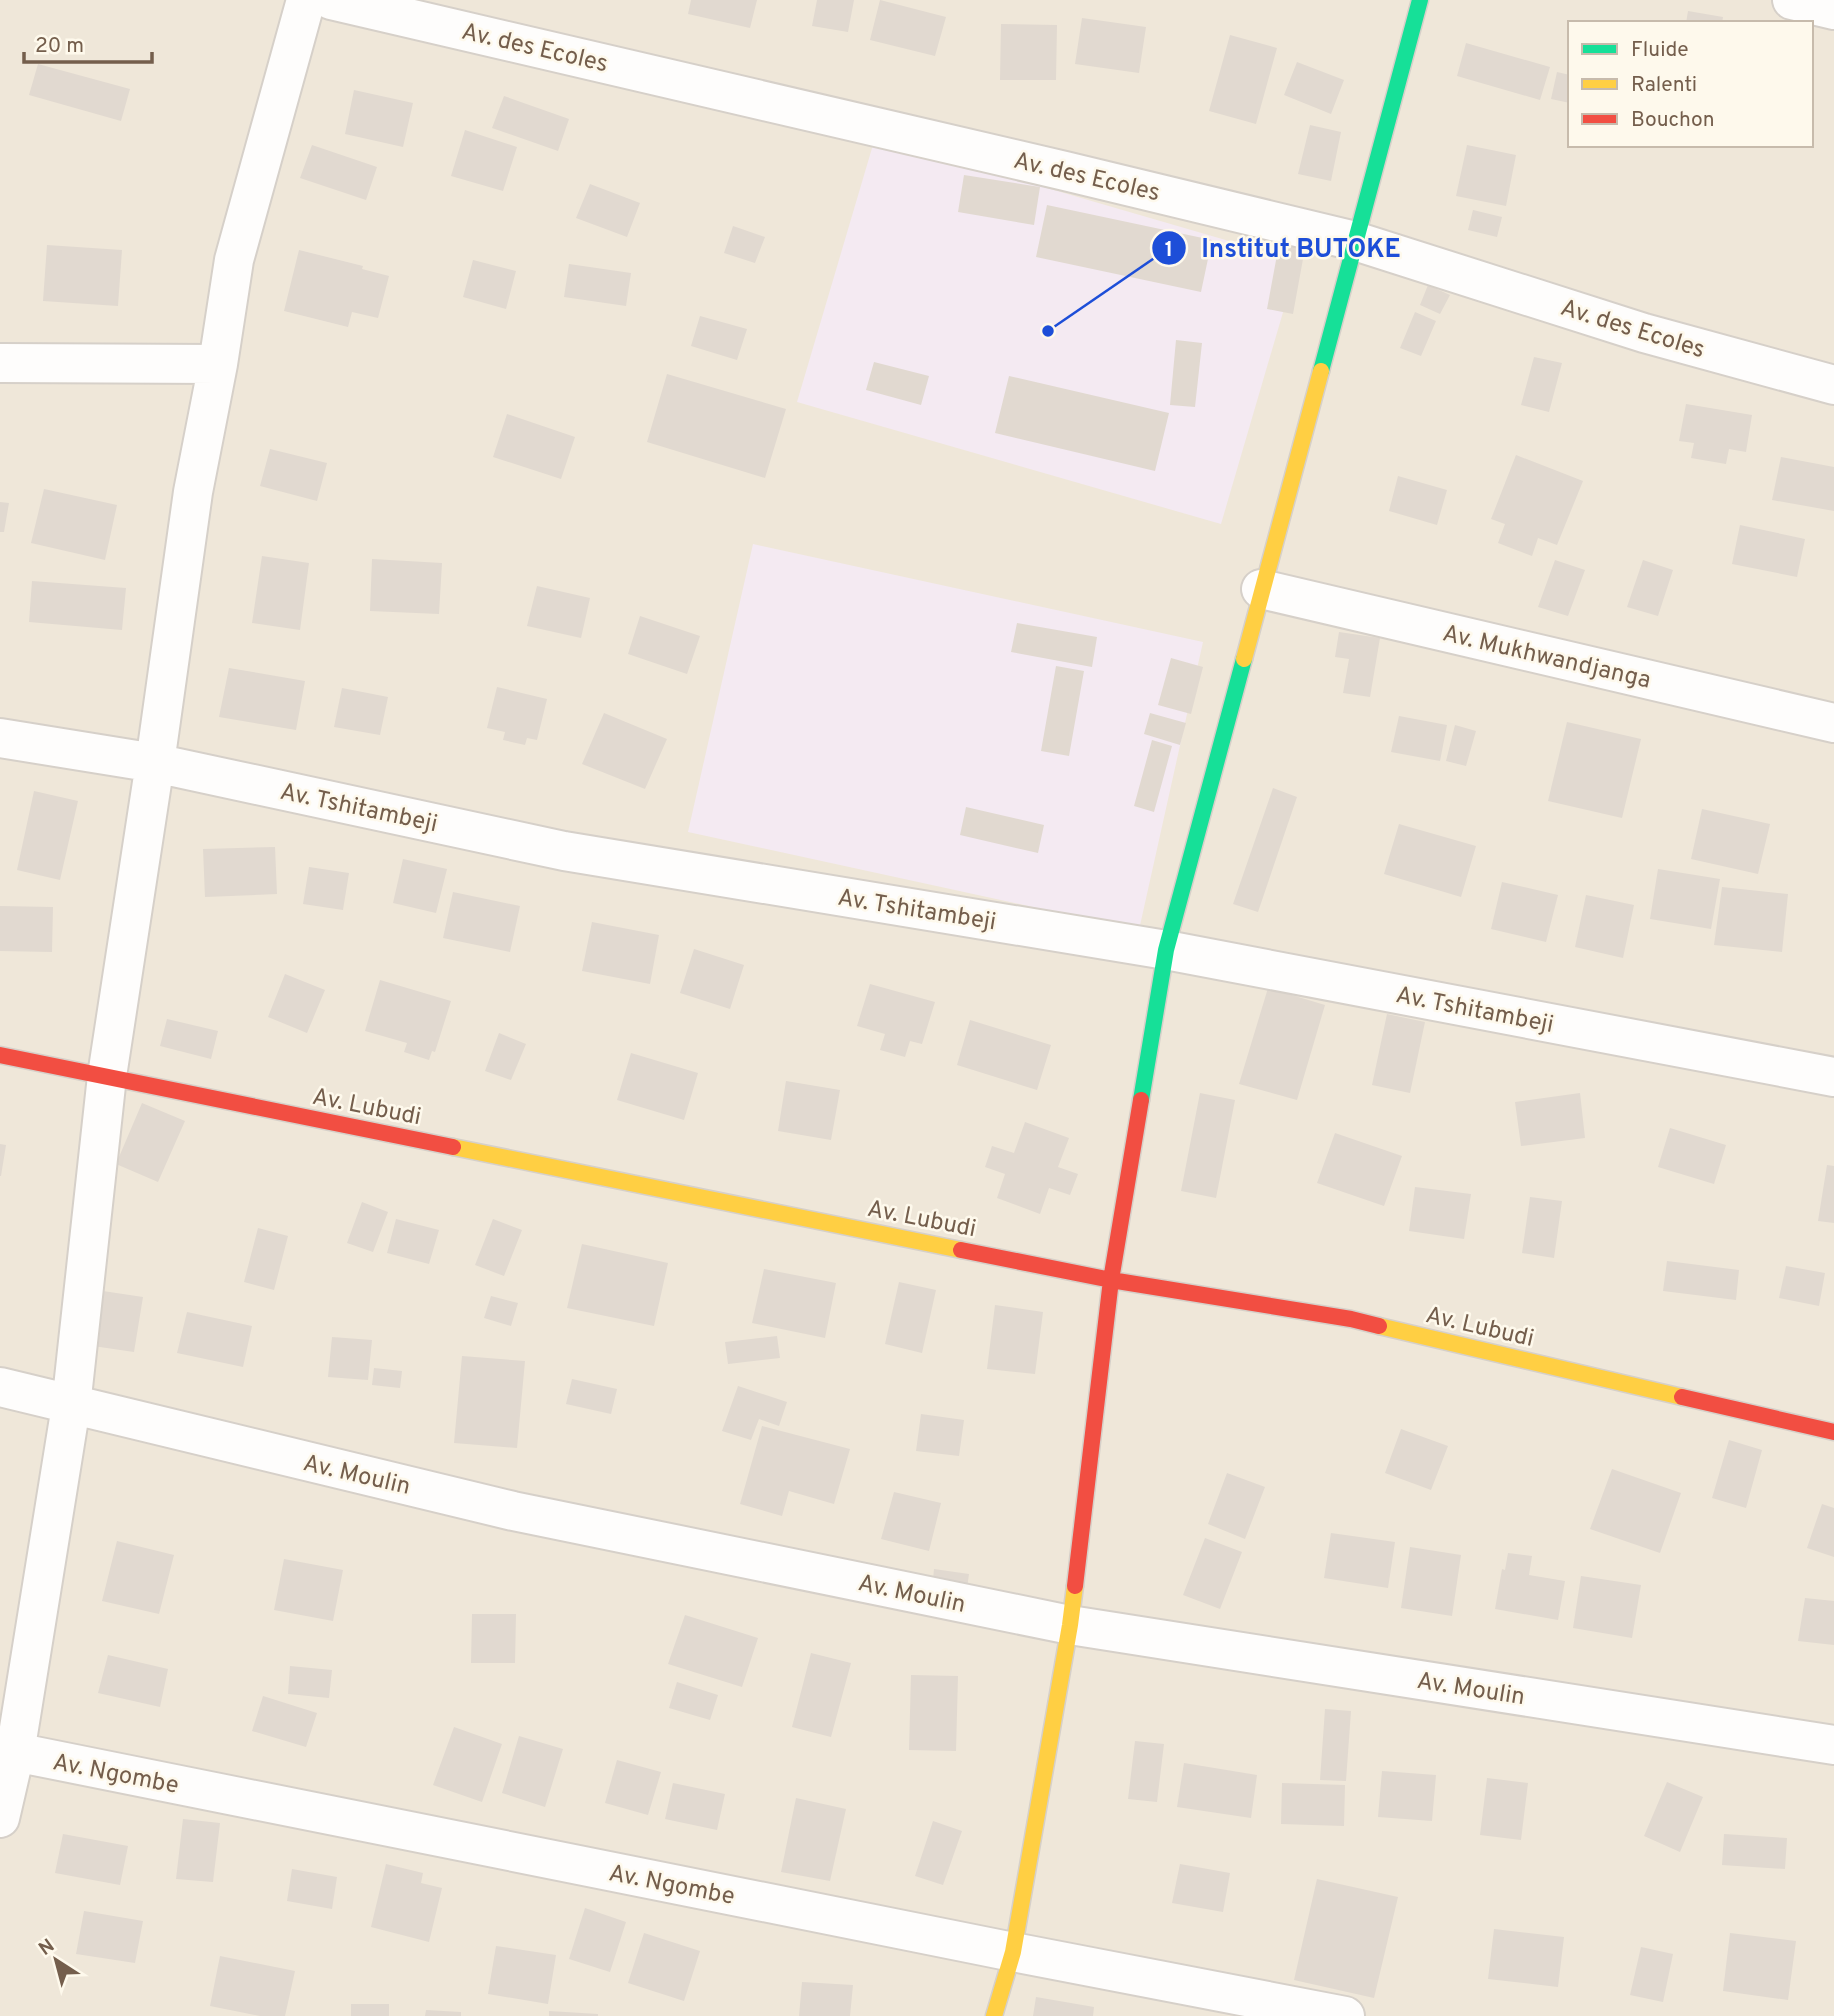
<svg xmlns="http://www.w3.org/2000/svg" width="1834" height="2016" font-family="Overpass,sans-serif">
<rect width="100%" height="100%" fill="#f6f3eb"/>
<path fill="#efe7d9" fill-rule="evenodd" d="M0 0H1834V2016H0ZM1570 23H1811V145H1570Z"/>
<path fill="#f4eaf2" d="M875 138 1298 261 1221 524 797 402Z
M753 544 1203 642 1139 930 688 832Z"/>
<path fill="#e1d9d0" d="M691 0H757L750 28 688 14Z
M817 0H854L848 32 812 26Z
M880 0 946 17 935 56 870 40Z
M1688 11 1723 17 1722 23H1686Z
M1082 18 1146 27 1139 73 1075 64Z
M1001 24 1057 25 1056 80H1000Z
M1230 35 1277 48 1256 124 1209 111Z
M1466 43 1550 67 1540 100 1457 76Z
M1297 62 1344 80 1331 114 1284 95Z
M38 64 130 89 121 121 29 95Z
M1557 72 1570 75V103L1551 99Z
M354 90 413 103 403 147 345 134Z
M504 96 569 119 558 151 492 128Z
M1310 125 1341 132 1331 181 1298 174Z
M465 130 517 147 503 191 451 176Z
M312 145 377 167 366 200 300 178Z
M1467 145 1516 155 1506 206 1456 196Z
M964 175 1040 187 1034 225 958 212Z
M590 184 640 203 627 237 576 218Z
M1047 205 1212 240 1201 292 1036 257Z
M1473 210 1502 217 1497 237 1468 230Z
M733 226 765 237 755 263 724 253Z
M1279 244 1305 248 1293 314 1267 309Z
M47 245 122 250 118 306 43 301Z
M299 250 363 266 362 269 389 276 378 318 352 312 348 327 284 311Z
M473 260 516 271 506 309 463 297Z
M569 264 631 273 626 306 564 297Z
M1428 285 1450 295 1440 314 1420 305Z
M1415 312 1436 321 1421 356 1400 348Z
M700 316 747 329 737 360 691 346Z
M1176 340 1202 343 1195 407 1170 405Z
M1534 357 1562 363 1549 412 1521 405Z
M874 362 929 376 921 405 866 390Z
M667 374 786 409 765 478 647 442Z
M1009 376 1169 413 1155 471 995 433Z
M1686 404 1752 415 1746 452 1729 449 1726 464 1691 458 1694 443 1679 441Z
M507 414 575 437 561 479 493 457Z
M270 449 327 463 317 501 260 486Z
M1516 455 1583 481 1557 545 1538 538 1532 556 1498 543 1505 524 1491 519Z
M1781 457 1834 467V511L1772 500Z
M1398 476 1447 490 1437 525 1389 511Z
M44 489 117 505 105 560 31 543Z
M0 502 9 503 4 532H0Z
M1740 525 1805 539 1797 577 1732 564Z
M262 556 309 563 300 630 252 623Z
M372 559 442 563 439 614 370 611Z
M1555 560 1585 570 1568 616 1538 607Z
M1643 560 1673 570 1658 616 1627 607Z
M32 581 126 588 122 630 29 622Z
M537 586 590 598 581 638 527 626Z
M640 616 700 636 687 674 628 654Z
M1017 623 1097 637 1092 667 1011 652Z
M1339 632 1380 638 1370 697 1343 693 1349 659 1335 657Z
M1171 658 1203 667 1191 714 1158 705Z
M1056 666 1084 671 1069 756 1041 751Z
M229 668 305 681 296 730 219 717Z
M497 687 547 699 537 740 527 738 525 745 503 740 505 732 487 728Z
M342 688 388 697 380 735 334 727Z
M604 713 667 739 645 789 582 764Z
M1150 713 1186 723 1180 745 1144 734Z
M1399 716 1447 725 1440 761 1391 752Z
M1567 722 1641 739 1622 818 1548 801Z
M1455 725 1476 731 1466 766 1446 761Z
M1152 740 1172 746 1154 812 1134 806Z
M1273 788 1297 797 1258 912 1233 904Z
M34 791 78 801 60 880 17 870Z
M966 807 1044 825 1038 853 960 835Z
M1702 809 1770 824 1758 874 1691 859Z
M1399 824 1476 846 1461 897 1384 874Z
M275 847 277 894 205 897 203 849Z
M403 859 447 869 436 913 393 903Z
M309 867 349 873 343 910 303 904Z
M1658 869 1720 879 1711 929 1650 919Z
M1502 882 1558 895 1546 942 1491 929Z
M1722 887 1788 894 1782 952 1714 945Z
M453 892 520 906 510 952 443 938Z
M1586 895 1634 905 1623 958 1575 947Z
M0 906 53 907 52 952 0 951Z
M592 922 659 935 650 984 582 971Z
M694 949 744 965 730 1009 680 993Z
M285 974 325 990 307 1033 268 1017Z
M380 980 451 1001 435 1052 432 1051 429 1060 404 1052 407 1043 365 1031Z
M870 984 935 1002 922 1044 910 1041 905 1057 880 1050 885 1034 857 1026Z
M1268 988 1325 1005 1297 1100 1239 1084Z
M1387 1014 1425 1022 1410 1093 1372 1085Z
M167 1019 218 1031 211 1059 160 1046Z
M970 1020 1051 1045 1037 1090 957 1065Z
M499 1033 526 1044 511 1080 485 1071Z
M631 1053 698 1073 684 1120 617 1100Z
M786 1081 840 1090 831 1140 778 1131Z
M1200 1093 1235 1100 1216 1198 1181 1191Z
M1580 1093 1585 1138 1521 1146 1515 1102Z
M142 1103 185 1121 158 1182 116 1164Z
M1025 1122 1069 1138 1058 1167 1078 1174 1070 1195 1049 1188 1040 1214 997 1198 1005 1174 985 1167 992 1146 1014 1153Z
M1670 1128 1726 1145 1714 1184 1658 1167Z
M1335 1133 1402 1156 1384 1206 1317 1183Z
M0 1144 6 1145 1 1176H0Z
M1827 1165 1834 1166V1223L1818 1221Z
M1415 1187 1471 1194 1464 1239 1409 1231Z
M1530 1197 1562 1201 1554 1258 1522 1253Z
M362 1202 388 1212 373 1252 347 1243Z
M396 1219 439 1230 429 1264 387 1253Z
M493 1219 522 1230 504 1276 475 1265Z
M258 1228 288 1236 274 1290 244 1282Z
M582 1244 668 1263 654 1326 567 1308Z
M1667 1261 1739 1270 1736 1300 1663 1291Z
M1786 1266 1825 1273 1819 1306 1779 1298Z
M764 1269 836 1283 825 1338 752 1323Z
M899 1282 936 1290 922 1353 885 1344Z
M103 1291 143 1297 134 1352 93 1346Z
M491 1296 518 1303 511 1326 484 1318Z
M995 1305 1043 1312 1035 1374 987 1369Z
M187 1312 252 1326 243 1367 177 1353Z
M777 1336 780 1358 728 1364 725 1342Z
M332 1337 372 1340 368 1380 328 1377Z
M462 1356 525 1361 517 1448 454 1443Z
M374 1368 402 1371 400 1388 372 1385Z
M572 1379 617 1389 611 1414 566 1404Z
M738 1386 787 1402 779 1426 759 1419 751 1440 722 1431Z
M921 1414 964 1420 959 1456 916 1451Z
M762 1426 850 1449 834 1504 789 1491 782 1516 740 1504Z
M1401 1429 1448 1446 1431 1490 1385 1473Z
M1729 1440 1762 1450 1746 1508 1712 1498Z
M1612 1469 1681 1493 1660 1553 1590 1529Z
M1227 1473 1265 1487 1245 1539 1208 1524Z
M894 1492 941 1503 929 1551 881 1539Z
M1822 1504 1834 1508V1557L1807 1548Z
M1331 1533 1395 1542 1388 1588 1324 1578Z
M1205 1538 1242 1552 1220 1609 1183 1595Z
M117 1541 174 1555 159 1614 102 1601Z
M1410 1547 1461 1555 1452 1616 1401 1608Z
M1508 1553 1532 1556 1529 1575 1565 1581 1558 1620 1495 1609 1502 1569 1505 1570Z
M284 1559 343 1570 333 1621 274 1610Z
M934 1569 969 1574 966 1595 932 1590Z
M1581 1576 1641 1585 1632 1638 1573 1628Z
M1805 1598 1834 1601V1645L1798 1641Z
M472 1614H516L515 1663H471Z
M685 1615 758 1638 742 1687 668 1664Z
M811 1653 851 1663 831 1737 792 1727Z
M108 1655 168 1669 160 1707 98 1693Z
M290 1666 332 1670 329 1698 288 1694Z
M911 1675 958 1676 956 1751 909 1750Z
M677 1682 718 1695 710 1720 669 1708Z
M263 1696 317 1713 306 1747 252 1731Z
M1325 1709 1351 1711 1346 1781 1320 1780Z
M454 1727 502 1744 482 1802 433 1785Z
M519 1736 563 1749 545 1807 502 1793Z
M1135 1741 1164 1744 1157 1802 1128 1799Z
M617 1760 661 1772 648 1815 605 1803Z
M1184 1763 1257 1775 1251 1818 1177 1807Z
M1382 1771 1436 1775 1432 1821 1378 1817Z
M1487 1778 1528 1783 1521 1840 1480 1835Z
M1667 1782 1703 1797 1680 1852 1644 1836Z
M673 1783 725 1794 717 1830 665 1819Z
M1282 1783 1345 1785 1344 1826 1281 1824Z
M796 1798 846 1809 830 1881 781 1872Z
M183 1819 220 1823 213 1882 176 1879Z
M933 1821 962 1831 943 1885 915 1876Z
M63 1834 128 1846 120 1885 55 1873Z
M1724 1834 1787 1838 1785 1869 1722 1865Z
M386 1864 423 1873 421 1883 442 1888 429 1942 371 1927Z
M1180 1864 1230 1873 1223 1912 1172 1903Z
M292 1869 337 1877 332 1909 287 1901Z
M1317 1879 1398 1897 1374 1998 1294 1980Z
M585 1908 626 1922 610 1972 569 1959Z
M84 1911 143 1921 135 1963 76 1954Z
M1494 1929 1564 1937 1558 1987 1488 1979Z
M644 1933 700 1951 684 2001 628 1983Z
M1730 1933 1796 1941 1788 2000 1723 1991Z
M496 1946 556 1955 548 2004 488 1994Z
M1641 1947 1673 1954 1663 2002 1630 1995Z
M220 1956 295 1971 285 2016H260L210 2006Z
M802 1982 853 1985 850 2016H799Z
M1036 1997 1094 2007 1093 2016H1033Z
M351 2004H389V2016H351Z
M426 2010 461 2012V2016H425Z
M549 2011 598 2014V2016H549Z"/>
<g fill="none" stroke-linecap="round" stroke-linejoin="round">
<g stroke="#d6d0c9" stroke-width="42">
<path id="street" d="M331 0 1065 171 1355 241 1644 333 1834 385
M1792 0 1834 10
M0 363 218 364
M1261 589 1834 723
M0 738 155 763 564 851 1166 950 1834 1077
M0 1387 513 1511 1070 1625 1834 1745
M0 1749 1013 1952 1345 2016
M0 1818 15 1753 71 1406 107 1076 155 763 193 492 218 364 234 260 306 0"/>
</g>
<g stroke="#d6d0c9" stroke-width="19">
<path id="fast" d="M1321 371 1420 0
M1141 1100 1166 950 1244 659"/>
</g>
<g stroke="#d6d0c9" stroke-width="19">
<path id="slow" d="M1244 659 1321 371
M453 1147 961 1250
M1379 1326 1682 1397
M994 2016 1013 1952 1070 1625 1075 1586"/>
</g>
<g stroke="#d6d0c9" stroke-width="19">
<path id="jam" d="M0 1055 453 1147
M961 1250 1111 1280 1351 1319 1379 1326
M1682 1397 1834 1432
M1075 1586 1111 1280 1141 1100"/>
</g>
<use href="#street" stroke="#fefdfc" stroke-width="38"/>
<use href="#fast" stroke="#16e098" stroke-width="16"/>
<use href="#slow" stroke="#ffcf43" stroke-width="16"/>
<use href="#jam" stroke="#f24e42" stroke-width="16"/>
</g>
<g text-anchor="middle" stroke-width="5" stroke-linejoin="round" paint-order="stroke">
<g font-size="24" fill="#745e4c" stroke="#fef9ec">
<text transform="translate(535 47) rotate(13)" y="8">Av. des Ecoles</text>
<text transform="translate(1087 176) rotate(13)" y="8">Av. des Ecoles</text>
<text transform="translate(1633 328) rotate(17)" y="8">Av. des Ecoles</text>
<text transform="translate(1547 656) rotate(13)" y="8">Av. Mukhwandjanga</text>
<text transform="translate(359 807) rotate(12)" y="8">Av. Tshitambeji</text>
<text transform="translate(917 909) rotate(9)" y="8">Av. Tshitambeji</text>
<text transform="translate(1475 1009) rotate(11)" y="8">Av. Tshitambeji</text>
<text transform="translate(367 1106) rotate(11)" y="8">Av. Lubudi</text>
<text transform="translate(922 1218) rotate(11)" y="8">Av. Lubudi</text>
<text transform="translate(1480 1326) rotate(13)" y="8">Av. Lubudi</text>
<text transform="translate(357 1474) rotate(13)" y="8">Av. Moulin</text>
<text transform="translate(912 1593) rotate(12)" y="8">Av. Moulin</text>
<text transform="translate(1471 1688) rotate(9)" y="8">Av. Moulin</text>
<text transform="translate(116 1773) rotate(11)" y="8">Av. Ngombe</text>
<text transform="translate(672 1884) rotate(11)" y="8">Av. Ngombe</text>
</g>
</g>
<path fill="none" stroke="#1d4ed8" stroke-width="2.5" d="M1048 331L1169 248"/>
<g fill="#1d4ed8" stroke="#fef9ec" stroke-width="2.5">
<circle cx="1048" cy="331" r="7"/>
<circle cx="1169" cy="248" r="18"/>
</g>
<g font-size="21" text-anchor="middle" font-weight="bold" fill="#fff">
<text x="1169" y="256">1</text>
</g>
<g font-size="26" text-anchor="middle" font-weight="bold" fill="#1d4ed8" stroke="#fef9ec" stroke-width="5" stroke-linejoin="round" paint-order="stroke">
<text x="1301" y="257">Institut BUTOKE</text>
</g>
<rect x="1568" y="21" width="245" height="126" fill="#fef9ec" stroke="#c7bbac" stroke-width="2"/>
<rect x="1582" y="44" width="35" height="10" fill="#16e098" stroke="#c7bbac" stroke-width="2"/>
<text x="1631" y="56" font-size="21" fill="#745e4c">Fluide</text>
<rect x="1582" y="79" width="35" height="10" fill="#ffcf43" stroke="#c7bbac" stroke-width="2"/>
<text x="1631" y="91" font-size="21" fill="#745e4c">Ralenti</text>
<rect x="1582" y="114" width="35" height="10" fill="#f24e42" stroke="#c7bbac" stroke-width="2"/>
<text x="1631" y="126" font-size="21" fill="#745e4c">Bouchon</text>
<g transform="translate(56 1960) rotate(324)" stroke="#fef9ec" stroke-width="5" paint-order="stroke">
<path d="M0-5L12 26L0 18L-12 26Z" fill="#745e4c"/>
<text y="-10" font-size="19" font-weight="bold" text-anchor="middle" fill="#745e4c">N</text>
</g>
<path d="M24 52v10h128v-10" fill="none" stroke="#745e4c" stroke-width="3.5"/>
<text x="35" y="52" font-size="21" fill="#745e4c" stroke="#fef9ec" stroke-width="5" paint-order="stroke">20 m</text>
</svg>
